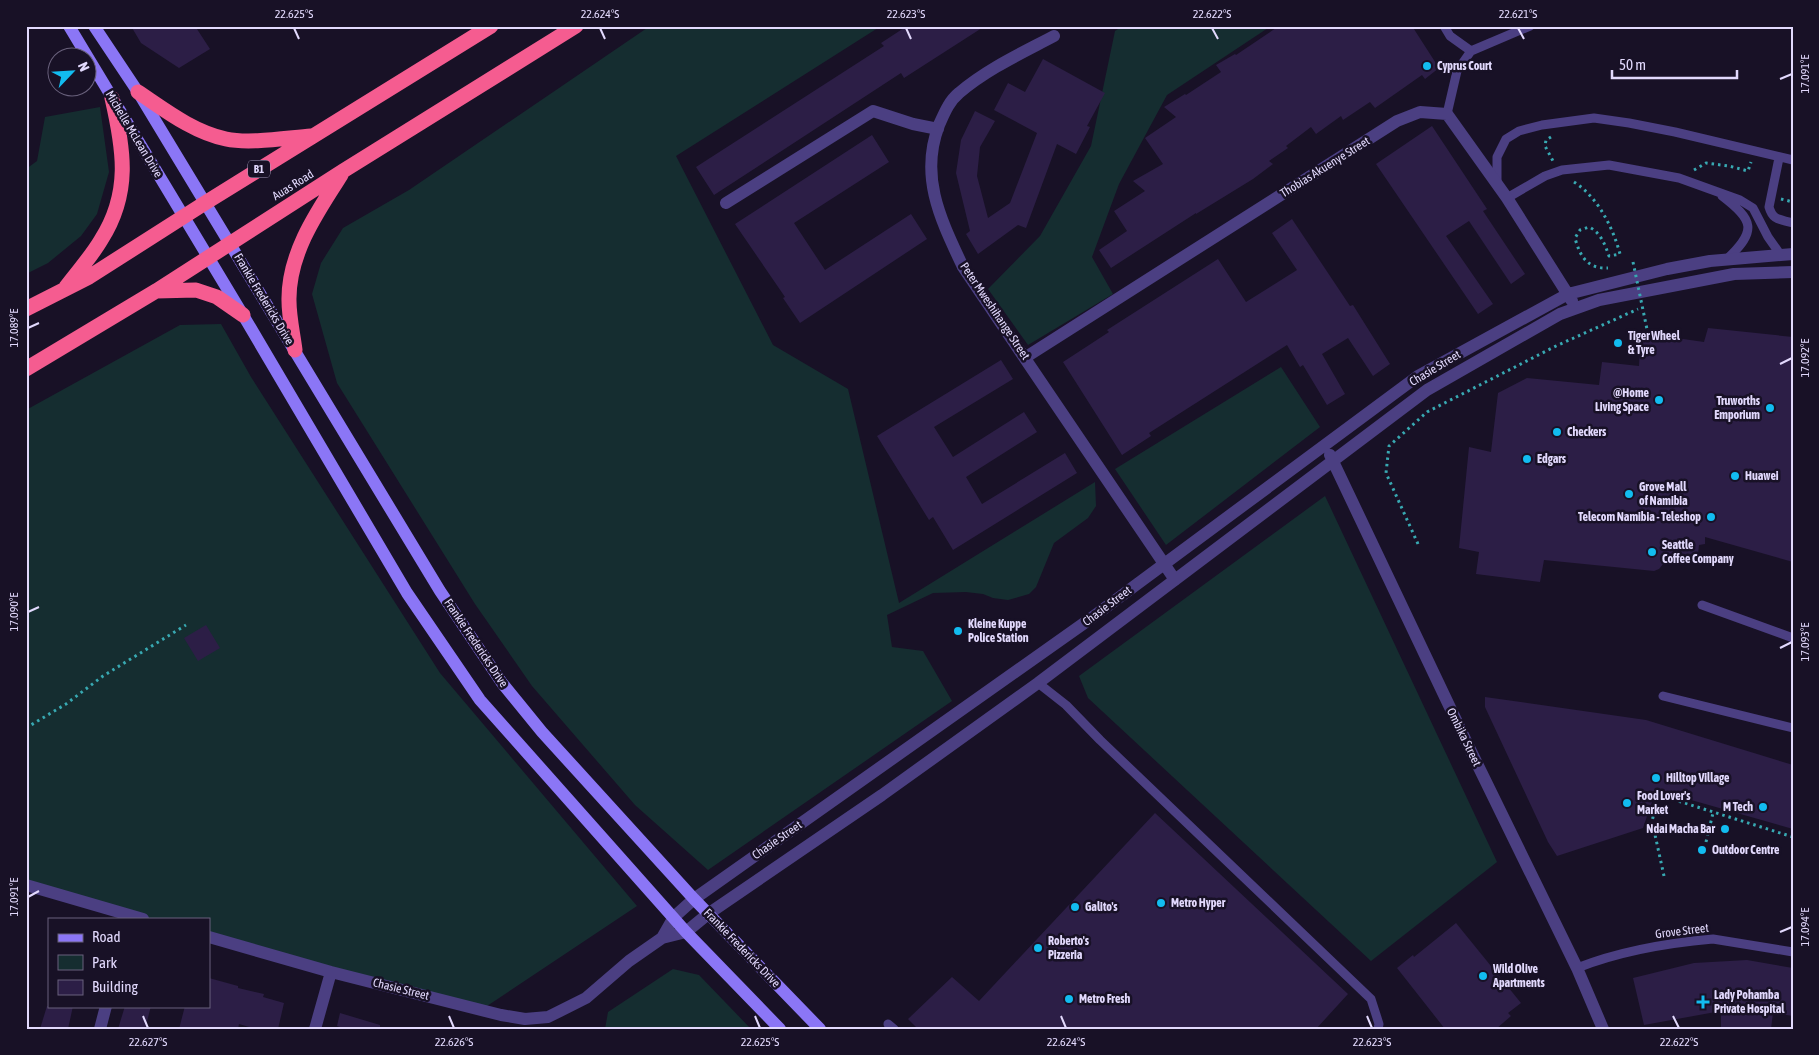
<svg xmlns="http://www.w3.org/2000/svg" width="1819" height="1055" font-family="'Asap Condensed',sans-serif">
<rect width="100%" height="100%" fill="#181126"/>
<path fill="#152d30" d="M650 26H881L676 156 773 345 848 389 899 603 1095 482 1096 506 1088 518 1054 543 1036 587 1029 594 1008 600 993 598 983 594 966 592 933 593 887 615 892 647 923 651 952 701 708 870 635 805 532 686 475 604 337 383 312 294 321 263 343 228 409 190Z
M1123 26H1271L1167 95 1119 184 1092 257 1113 294 1028 345 988 289 1040 236 1091 146 1115 31Z
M100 107 109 172 97 214 81 236 48 263 26 274V169L37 161 45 117Z
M221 324 251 377 440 673 637 906 481 1010 209 936V919H144L26 885V410L180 325Z
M1281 367 1320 427 1166 545 1115 469Z
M1325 496 1497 862 1371 961 1088 698 1079 676Z
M673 969 699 975 751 1029H605L608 1012Z"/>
<path fill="#2c1e46" d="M131 26H195L210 49 179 68 141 43Z
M907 26H985L904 78 901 73 714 195 696 167 884 46 881 43Z
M1279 26H1412L1439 68 1425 79 1422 75 1375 108 1370 102 1343 120 1341 116 1316 134 1311 127 1286 146 1288 148 1269 161 1273 164 1253 179 1196 214V213L1111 268 1099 250 1127 231 1114 211 1145 191 1133 181 1163 164 1145 138 1176 117 1164 107 1185 94 1186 95 1221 72 1216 65 1235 54 1236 55Z
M1043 59 1105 93 1087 126 1090 127 1076 154 1057 144 1026 228 1018 225 978 254 966 234 970 231 956 173 961 140 975 111 995 121 980 147 977 176 988 218 1010 203 1037 133 994 110 1008 83 1025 92Z
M1432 126 1487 209 1483 211 1525 274 1511 284 1469 221 1446 236 1493 304 1478 314 1376 164Z
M872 135 889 162 794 223 825 270 911 214 927 239 800 323 783 298 785 297 735 224Z
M1292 219 1350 306 1353 305 1390 364 1373 376 1348 338 1322 354 1345 394 1327 405 1303 365 1300 367 1287 345 1149 433 1151 436 1122 455 1063 362 1109 332 1107 330 1218 259 1246 302 1297 270 1272 233Z
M1708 328 1793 337V562L1705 537V544L1699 545 1698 554 1695 560 1689 564 1683 565 1668 558 1659 569 1654 571 1544 560 1540 582 1476 574 1479 552 1459 548 1469 447 1491 452 1498 393 1527 378 1599 385 1602 362 1639 366 1641 333 1704 342Z
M1001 360 1013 379 934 427 953 457 1024 412 1037 432 966 477 982 504 1065 453 1077 473 953 550 933 517 929 520 877 436Z
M206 625 220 648 198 661 184 638Z
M1485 697 1646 720 1793 765V829L1656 790 1643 828 1557 856 1548 842 1485 707Z
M1155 813 1348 994 1316 1029H918L908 1019 952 977 979 1001Z
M1456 923 1521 1003 1508 1013 1511 1016 1496 1029H1445L1397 968 1413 955 1414 957Z
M1747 960 1793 968V1016L1773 1013 1771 1029H1721V1011L1644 1025 1633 978 1694 963Z
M209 978 238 986V988L264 994 263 997 284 1003 278 1029H256L239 1024 238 1029H179L185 1006H209Z
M47 1006H73L68 1029H40Z
M125 1006H151L145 1029H118Z
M340 1013 380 1025V1029H346L337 1026Z"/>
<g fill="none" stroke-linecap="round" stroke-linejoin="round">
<path stroke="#38a9b2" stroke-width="3" stroke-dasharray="2.5 4" stroke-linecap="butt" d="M1551 137 1546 140 1545 146 1553 161
M1694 170 1706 163 1729 166 1748 171 1751 162
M1574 182C1598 197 1613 228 1620 254L1609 256C1605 244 1600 232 1589 227L1580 230 1575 238C1580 257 1588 269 1608 268
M1781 199 1793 202
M1418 544 1386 473 1389 446 1427 412 1556 346 1638 309
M26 728 66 704 103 676 186 625
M1706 842 1713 813
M1664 876 1652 821 1659 795 1793 837"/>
<path stroke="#4b3f82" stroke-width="9" d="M1444 26 1450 36 1471 51
M1447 114 1457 71 1471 51 1530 26
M1779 158 1769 207C1773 221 1780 219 1793 223
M1497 182V157L1506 139 1519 131 1542 125 1594 118 1629 123 1675 132 1793 160
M1722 196C1753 220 1758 230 1727 259
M1507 198 1545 176 1562 170 1609 165 1679 178 1740 200 1753 208 1768 237 1780 254
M1702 605 1793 638
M1038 683 1066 705 1100 740 1371 999 1379 1024 1378 1029
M1663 696 1793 728
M1577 968C1620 951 1667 943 1713 939L1793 952
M888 1024 894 1029"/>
<path stroke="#4b3f82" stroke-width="12" d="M1054 36C1022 53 987 69 959 93 949 101 944 114 939 125 919 177 941 220 963 267L1175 580
M726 203 873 111 913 124 938 129
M1026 357 1397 121 1420 112 1447 114 1507 198 1572 301
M1330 455 1465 739 1577 968 1603 1029
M26 885 143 919
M209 937 331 972 501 1015 525 1019 548 1017 586 998 629 961 662 938 686 932 708 914 882 795 1038 683 1427 390 1560 314 1599 300 1734 274 1793 272
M662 938 674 917 694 899 1090 619 1418 376 1568 294 1667 269 1710 261 1793 254
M100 1029 106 1006
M315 1029 331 972"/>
<path stroke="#8b76f6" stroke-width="12" d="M69 26 243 315 407 593 480 700 686 932 780 1029
M94 26 138 92 440 591 502 683 542 732 694 899 820 1029"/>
<path stroke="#f55c90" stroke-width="15" d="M138 92C165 110 193 132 226 139 249 144 286 138 311 136
M66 287C78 271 91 257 101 240 131 193 124 150 112 98
M156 291 196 290 217 297 243 315
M26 309 89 277 205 203 491 26
M295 350C293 334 289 317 289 301 288 254 317 212 341 175
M26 369 156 291 343 171 576 26"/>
<path stroke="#38a9b2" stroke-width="3" stroke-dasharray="2.5 4" stroke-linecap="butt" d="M1633 262 1648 334"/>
</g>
<path fill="none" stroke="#e2d9fd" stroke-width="2" d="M294 28 299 39M600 28 605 39M906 28 911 39M1212 28 1218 39M1518 28 1524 39M1780 79 1792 74M28 328 39 323M1780 364 1792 358M28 612 39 607M1780 648 1792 642M28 897 39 891M1780 932 1792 927M143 1016 148 1028M449 1016 454 1028M755 1016 760 1028M1061 1016 1066 1028M1367 1016 1372 1028M1673 1016 1679 1028"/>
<g fill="#12bcf0" stroke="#181126" stroke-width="2">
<circle cx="1427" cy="66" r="5"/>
<circle cx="1618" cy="343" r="5"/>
<circle cx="1659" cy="400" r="5"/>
<circle cx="1770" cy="408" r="5"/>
<circle cx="1557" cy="432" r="5"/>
<circle cx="1527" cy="459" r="5"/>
<circle cx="1735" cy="476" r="5"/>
<circle cx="1629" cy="494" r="5"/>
<circle cx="1711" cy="517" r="5"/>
<circle cx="1652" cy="552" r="5"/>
<circle cx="958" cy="631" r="5"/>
<circle cx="1656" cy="778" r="5"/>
<circle cx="1627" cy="803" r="5"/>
<circle cx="1763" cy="807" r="5"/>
<circle cx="1725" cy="829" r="5"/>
<circle cx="1702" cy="850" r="5"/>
<circle cx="1161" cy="903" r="5"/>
<circle cx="1075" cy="907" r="5"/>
<circle cx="1038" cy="948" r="5"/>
<circle cx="1483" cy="976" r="5"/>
<circle cx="1069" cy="999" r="5"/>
<path d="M1700.5 994.5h5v5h5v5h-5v5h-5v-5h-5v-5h5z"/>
</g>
<g text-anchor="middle" stroke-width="5" stroke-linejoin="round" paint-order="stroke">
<rect fill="#181126" stroke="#a59dbc" stroke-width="1" x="248" y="160.5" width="22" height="17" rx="4"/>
<g font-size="11" font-weight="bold" fill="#e2d9fd">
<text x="259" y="173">B1</text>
</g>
<g font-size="12" font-weight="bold" fill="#e2d9fd" stroke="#181126" text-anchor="start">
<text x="1437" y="70">Cyprus Court</text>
<text x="1628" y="340">Tiger Wheel<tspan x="1628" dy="14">&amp; Tyre</tspan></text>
<text x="1649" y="397" text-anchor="end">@Home<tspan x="1649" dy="14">Living Space</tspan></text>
<text x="1760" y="405" text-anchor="end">Truworths<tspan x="1760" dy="14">Emporium</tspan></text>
<text x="1567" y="436">Checkers</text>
<text x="1537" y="463">Edgars</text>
<text x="1745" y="480">Huawei</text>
<text x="1639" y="491">Grove Mall<tspan x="1639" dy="14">of Namibia</tspan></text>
<text x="1701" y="521" text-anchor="end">Telecom Namibia - Teleshop</text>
<text x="1662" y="549">Seattle<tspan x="1662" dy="14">Coffee Company</tspan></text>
<text x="968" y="628">Kleine Kuppe<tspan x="968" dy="14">Police Station</tspan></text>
<text x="1666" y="782">Hilltop Village</text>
<text x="1637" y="800">Food Lover's<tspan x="1637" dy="14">Market</tspan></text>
<text x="1753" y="811" text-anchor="end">M Tech</text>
<text x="1715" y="833" text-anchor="end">Ndai Macha Bar</text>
<text x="1712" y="854">Outdoor Centre</text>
<text x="1171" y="907">Metro Hyper</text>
<text x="1085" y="911">Galito's</text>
<text x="1048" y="945">Roberto's<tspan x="1048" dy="14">Pizzeria</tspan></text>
<text x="1493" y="973">Wild Olive<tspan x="1493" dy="14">Apartments</tspan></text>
<text x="1714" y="999">Lady Pohamba<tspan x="1714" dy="14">Private Hospital</tspan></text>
<text x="1079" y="1003">Metro Fresh</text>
</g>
<g font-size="12" fill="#e2d9fd" stroke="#181126">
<text transform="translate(134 134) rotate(59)" y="4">Michelle McLean Drive</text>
<text transform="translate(1325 167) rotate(-32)" y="4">Thobias Akuenye Street</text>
<text transform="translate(293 185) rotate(-32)" y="4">Auas Road</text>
<text transform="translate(264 299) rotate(59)" y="4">Frankie Fredericks Drive</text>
<text transform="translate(995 311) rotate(56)" y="4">Peter Mweshihange Street</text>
<text transform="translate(1435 368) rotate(-31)" y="4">Chasie Street</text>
<text transform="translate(1107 606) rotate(-37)" y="4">Chasie Street</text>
<text transform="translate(476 643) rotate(56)" y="4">Frankie Fredericks Drive</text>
<text transform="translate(1464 737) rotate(64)" y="4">Ombika Street</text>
<text transform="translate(777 840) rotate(-35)" y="4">Chasie Street</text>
<text transform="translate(1682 931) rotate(-7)" y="4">Grove Street</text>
<text transform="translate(742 948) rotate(46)" y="4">Frankie Fredericks Drive</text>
<text transform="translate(401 989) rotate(14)" y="4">Chasie Street</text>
</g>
</g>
<rect width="1819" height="1055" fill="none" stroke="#181126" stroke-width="55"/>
<rect x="48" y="918" width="162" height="90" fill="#181126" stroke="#69617c"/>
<rect x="58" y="934" width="25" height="8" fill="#8b76f6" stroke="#69617c"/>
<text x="92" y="942" font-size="15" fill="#e2d9fd">Road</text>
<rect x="58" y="955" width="25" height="15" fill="#152d30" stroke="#69617c"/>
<text x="92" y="968" font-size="15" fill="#e2d9fd">Park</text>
<rect x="58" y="980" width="25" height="15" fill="#2c1e46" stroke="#69617c"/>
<text x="92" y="992" font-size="15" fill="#e2d9fd">Building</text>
<g transform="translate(72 72) rotate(65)"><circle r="24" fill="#181126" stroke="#69617c"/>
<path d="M0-4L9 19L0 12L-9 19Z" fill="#12bcf0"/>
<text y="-8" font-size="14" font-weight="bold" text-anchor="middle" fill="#e2d9fd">N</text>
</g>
<path d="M1612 70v8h125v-8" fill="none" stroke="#e2d9fd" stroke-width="2.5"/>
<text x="1619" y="70" font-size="15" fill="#e2d9fd" stroke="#181126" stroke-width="4" paint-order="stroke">50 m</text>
<rect x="28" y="28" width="1764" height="1000" fill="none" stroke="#e2d9fd" stroke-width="2"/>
<g font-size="12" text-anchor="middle" fill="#e2d9fd">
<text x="294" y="18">22.625°S</text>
<text x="600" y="18">22.624°S</text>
<text x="906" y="18">22.623°S</text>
<text x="1212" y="18">22.622°S</text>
<text x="1518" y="18">22.621°S</text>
<text transform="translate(1805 74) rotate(-90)" y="4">17.091°E</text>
<text transform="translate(14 328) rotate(-90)" y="4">17.089°E</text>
<text transform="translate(1805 358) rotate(-90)" y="4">17.092°E</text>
<text transform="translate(14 612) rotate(-90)" y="4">17.090°E</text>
<text transform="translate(1805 642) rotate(-90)" y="4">17.093°E</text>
<text transform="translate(14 897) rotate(-90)" y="4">17.091°E</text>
<text transform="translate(1805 927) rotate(-90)" y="4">17.094°E</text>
<text x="148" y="1046">22.627°S</text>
<text x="454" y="1046">22.626°S</text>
<text x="760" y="1046">22.625°S</text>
<text x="1066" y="1046">22.624°S</text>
<text x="1372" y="1046">22.623°S</text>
<text x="1679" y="1046">22.622°S</text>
</g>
</svg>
